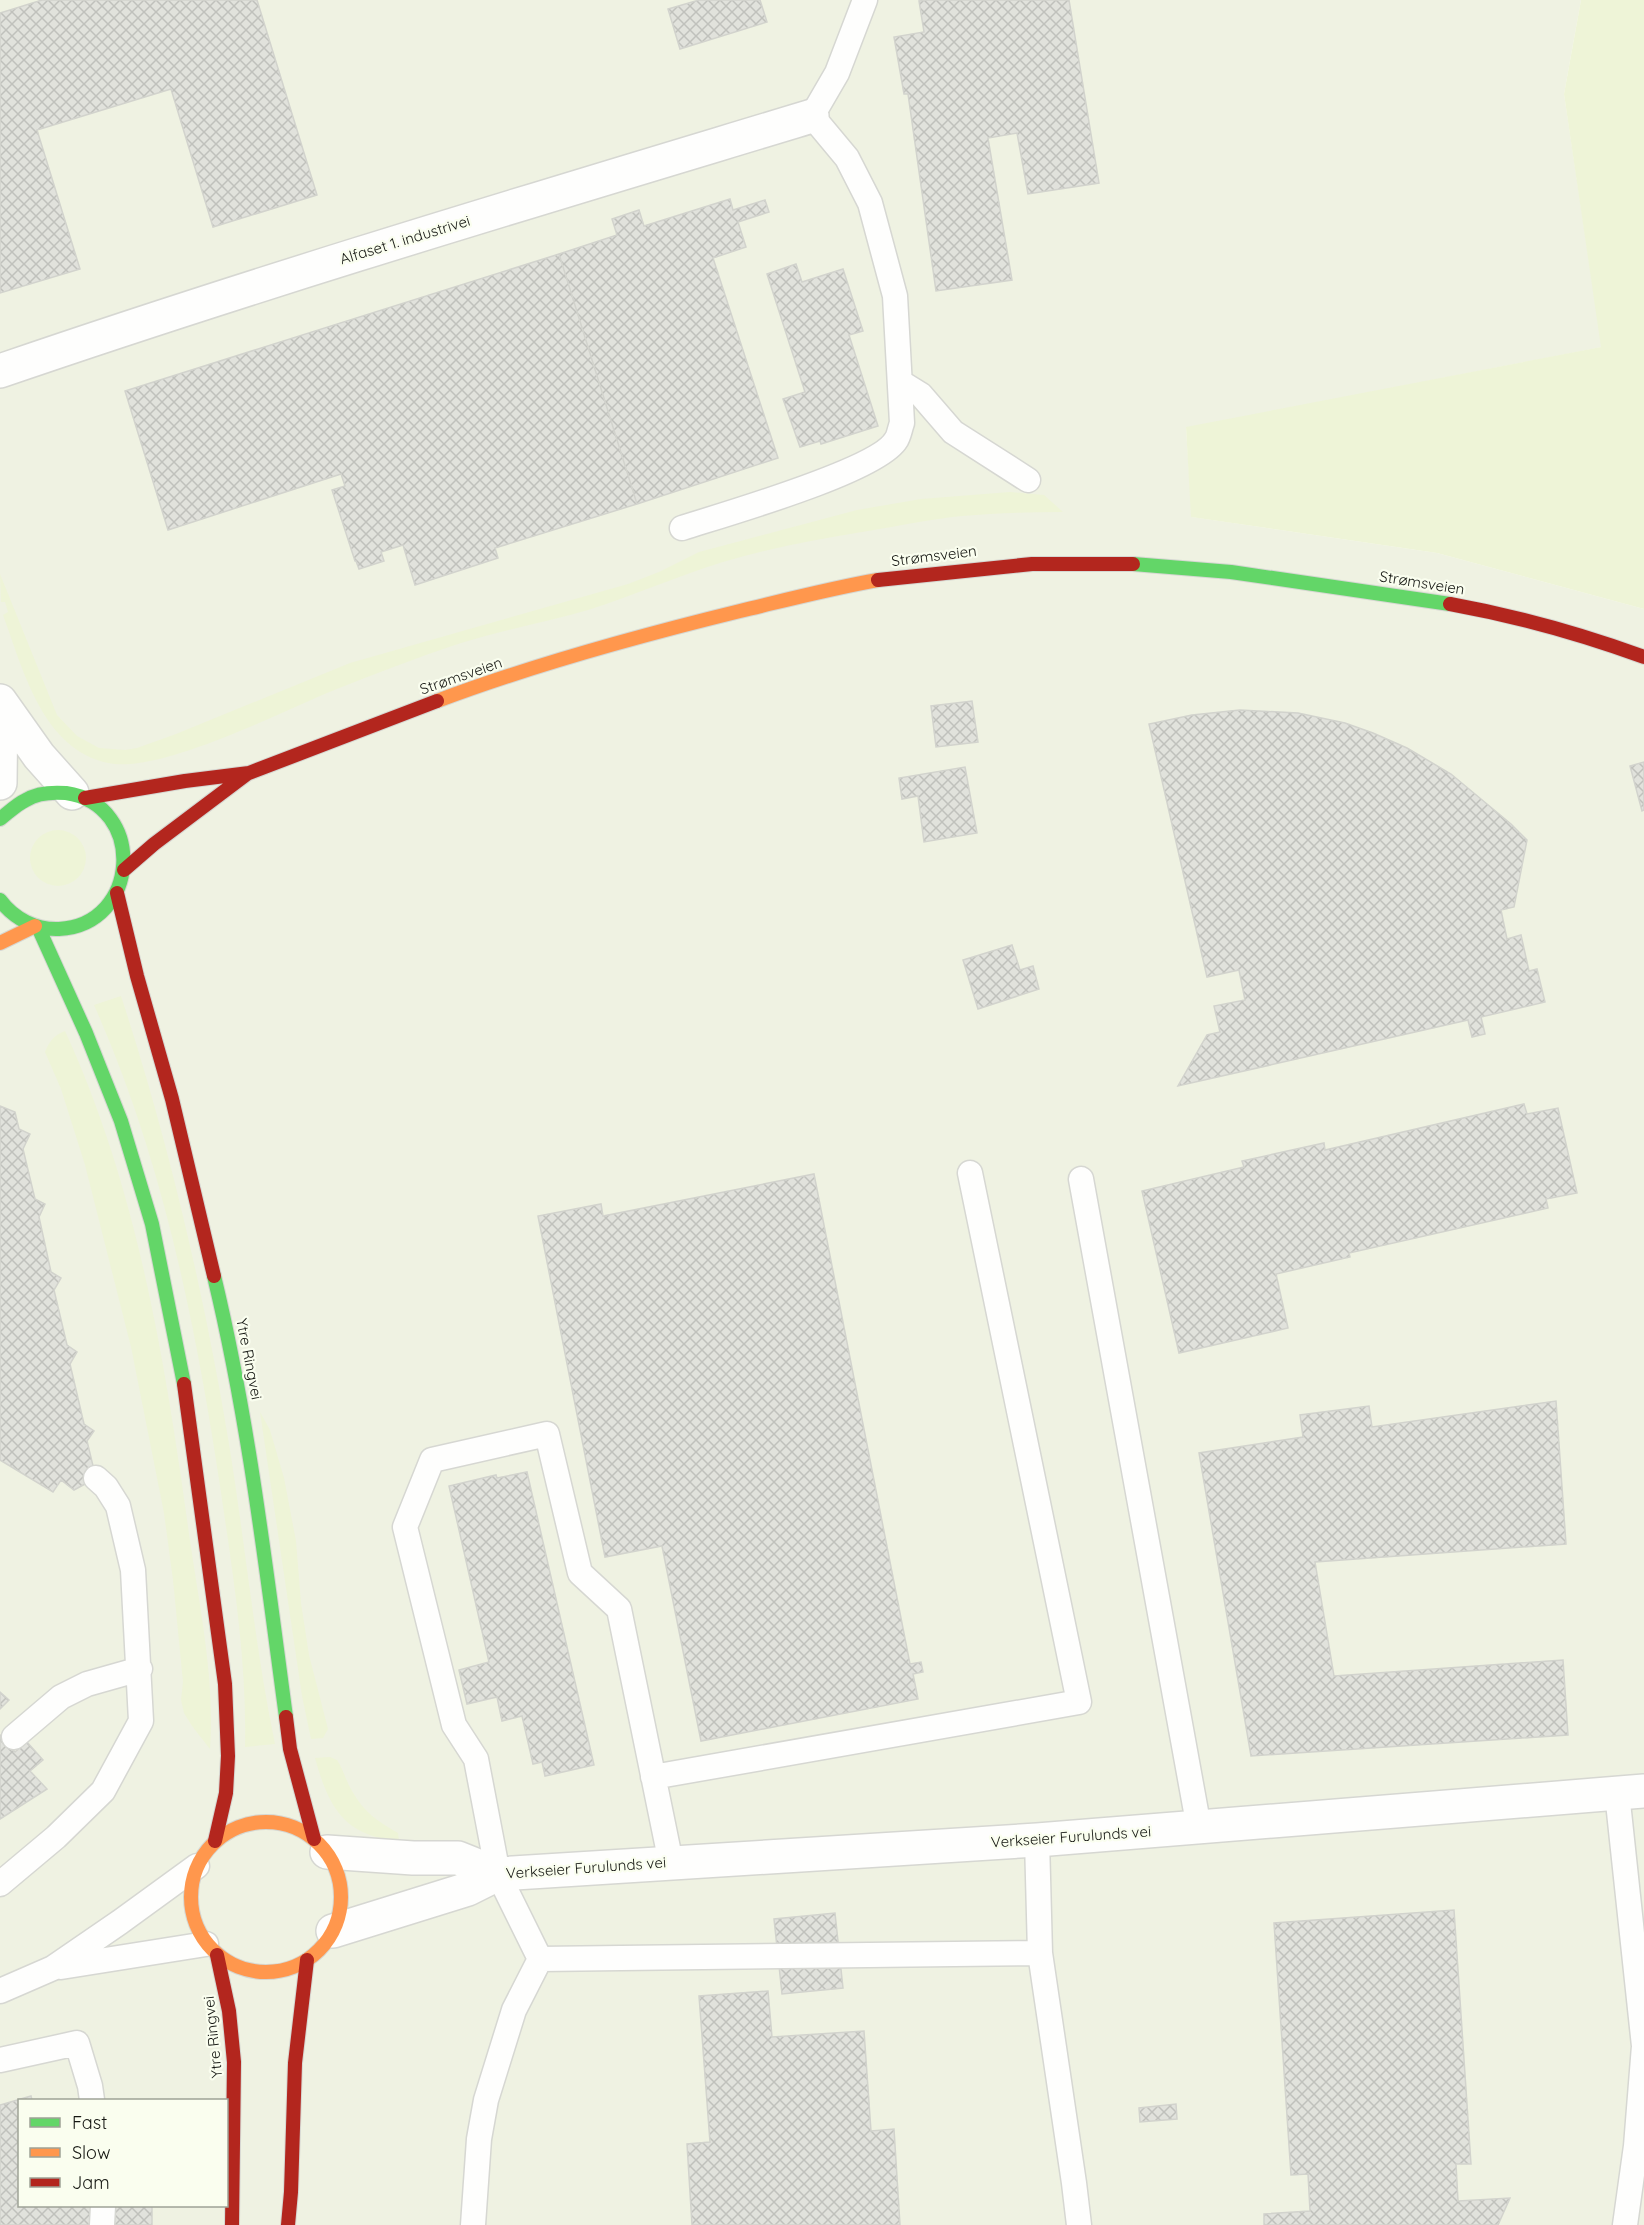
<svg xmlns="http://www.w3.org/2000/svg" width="1644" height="2225" font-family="Quicksand,sans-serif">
<defs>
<pattern id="building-cross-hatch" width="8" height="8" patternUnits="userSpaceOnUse" patternTransform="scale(1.5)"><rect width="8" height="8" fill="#e1e2dc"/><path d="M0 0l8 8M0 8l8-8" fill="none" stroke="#c0c1bc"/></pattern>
</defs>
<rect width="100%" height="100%" fill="#f9faf2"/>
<path fill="#eff2e2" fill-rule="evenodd" d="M0 0H1581L1564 94 1602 347 1186 428 1192 517 1437 553 1644 609V2225H0ZM20 2100H226V2206H20Z"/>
<path fill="#eef4d7" d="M1581 0H1644V609L1437 553 1191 517 1186 427 1601 347 1564 94Z
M1010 492 1044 495 1063 512C1029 512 996 513 962 516 931 519 899 526 868 531 819 539 770 548 723 562 677 576 633 596 588 610 546 622 503 630 461 643 416 658 371 675 327 693 277 714 159 774 108 763 42 749 23 669 3 615L8 612 5 602H1L0 574 57 715 77 736 99 748 125 750 137 748 176 734 350 663 628 584 659 572 699 552 857 510 921 499Z
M30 858a28 28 0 1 1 56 0a28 28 0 1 1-56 0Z
M121 996C168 1140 203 1288 228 1438 245 1540 254 1643 275 1744L245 1747C247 1664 234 1581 222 1499 197 1331 164 1162 94 1005Z
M65 1031C139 1192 166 1367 190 1541 200 1609 215 1680 210 1749L192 1726 184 1713 181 1700 183 1682 173 1580 164 1513 131 1347 85 1165 61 1089 45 1052C49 1042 54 1035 65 1031Z
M260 1412 270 1430 284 1478 296 1541 301 1603 309 1655 328 1729 323 1738 311 1739 302 1696Z
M330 1757 337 1760C343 1769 346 1781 352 1791 363 1811 378 1822 398 1833L399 1841C344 1836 329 1808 315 1758Z"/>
<path fill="url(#building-cross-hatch)" stroke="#d2d3cd" stroke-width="1.5" d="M42 0H257L317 195 213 227 171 89 37 130 80 269 0 293V13Z
M699 0H760L767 22 680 49 668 9Z
M928 0H1069L1099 183 1028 194 1017 133 988 138 1012 280 936 291 908 94H904L894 37 924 32 919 1Z
M730 199 733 210 765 200 769 212 738 222 746 247 713 258 778 458 637 504 559 254 617 235 612 219 639 210 644 226Z
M559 254 637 504 495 548 498 558 415 585 403 545 381 552 384 561 359 569 356 561H355L332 490 345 486 341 474 168 530 125 391Z
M796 264 802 282 843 269 863 331 849 335 878 426 821 444 820 441 800 447 783 399 805 392 767 274Z
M972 701 978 742 936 747 931 706Z
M1240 710 1298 713 1345 723 1373 733 1407 748 1451 774 1511 824 1527 840 1514 907 1501 910 1507 939 1521 935 1529 971 1537 969 1545 1002 1481 1017 1485 1034 1472 1037 1468 1020 1178 1086 1207 1035 1220 1032 1214 1006 1245 1000 1239 970 1207 977 1149 724 1192 715Z
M1644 762V810L1642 811 1630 766Z
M965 767 977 833 924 842 918 796 902 799 899 778Z
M1012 945 1020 970 1033 966 1039 989 978 1009 963 960Z
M1524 1104 1527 1114 1558 1108 1577 1193 1546 1199 1548 1208 1349 1253 1350 1257 1276 1274 1288 1328 1179 1353 1142 1191 1244 1167 1242 1161 1324 1143 1325 1150Z
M0 1106 15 1112 19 1129 30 1134 23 1149 35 1199 45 1204 39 1217 51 1272 61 1278 54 1290 67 1345 77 1352 70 1364 84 1424 94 1431 87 1441 96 1478 74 1490 61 1480 53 1492 0 1460Z
M814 1174 910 1664 921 1662 923 1672 913 1674 918 1699 701 1741 662 1546 605 1557 538 1216 601 1204 603 1216Z
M1556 1401 1566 1544 1315 1562 1334 1676 1563 1660 1568 1735 1251 1756 1199 1453 1303 1437 1300 1415 1369 1406 1372 1427Z
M527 1472 594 1765 545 1776 542 1762 533 1764 522 1716 502 1721 497 1697 467 1704 459 1670 489 1662 449 1486 496 1475 497 1478Z
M0 1692 9 1700 0 1709Z
M0 1735 15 1752 27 1742 43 1760 30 1771 47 1789 0 1819Z
M1454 1910 1471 2164H1456L1458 2201 1510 2198 1498 2225H1264V2214L1310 2211 1308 2174 1291 2175 1274 1923Z
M835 1913 843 1988 782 1994 774 1919Z
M768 1991 772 2037 864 2031 871 2131 894 2129 900 2225H692L687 2144 710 2142 699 1996Z
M31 2096 32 2100H20V2206H152V2225H0V2105Z
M1176 2104 1177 2119 1140 2122 1139 2108Z"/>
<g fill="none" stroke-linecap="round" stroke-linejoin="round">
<g stroke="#d6d7d2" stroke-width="27">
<path id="lane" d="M900 382 921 395 953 432 1028 480
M682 528C722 515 878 471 896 440 899 436 900 428 902 423L895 296 870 203 847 158 812 116 837 73 865 0
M1081 1179 1199 1828
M14 1737 61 1697 87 1684 140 1669
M653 1777 1079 1702 970 1173
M1617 1793 1644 2046 1636 2146 1625 2225
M671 1863 619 1609 580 1573 547 1434 432 1460 405 1527 454 1725 476 1759 498 1874 540 1959 1040 1953 1037 1840
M0 1884 56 1837 103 1791 141 1721 133 1570 118 1506 106 1487 96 1478
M1040 1953 1074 2183 1079 2225
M61 1967 206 1944
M0 1991 53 1968 120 1922 197 1866
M0 2060 77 2043 90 2086 92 2100
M102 2225 103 2206
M473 2225 479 2139 486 2100 514 2010 540 1959"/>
</g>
<g stroke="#d6d7d2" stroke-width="36">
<path id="street" d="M0 371C268 279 541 198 812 116
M0 701 39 756 72 793
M0 783 1 703
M327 1852 413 1858H458L498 1874
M333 1931 468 1889 498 1874 1037 1840 1644 1791"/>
</g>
<g stroke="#d6d7d2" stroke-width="16">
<path id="fast" d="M1133 564 1231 572 1450 604
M0 819C8 813 17 804 26 800 37 793 53 792 66 793 147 805 140 925 59 929 36 930 14 919 0 900
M38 927 86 1033 121 1121 152 1224 184 1384
M214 1276C249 1421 266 1569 286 1717"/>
</g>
<g stroke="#d6d7d2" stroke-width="16">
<path id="slow" d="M437 701C535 664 638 636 740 611 786 600 832 588 878 580
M0 943 35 926
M191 1897a75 75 0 1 1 150 0a75 75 0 1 1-150 0Z"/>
</g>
<g stroke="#d6d7d2" stroke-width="16">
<path id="jam" d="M878 580 1032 564H1133
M1450 604C1516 616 1581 634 1644 657
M85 798 185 781 249 773 437 701
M124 870 154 844 247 774
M117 893 137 976 172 1099 214 1276
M184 1384 225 1684 228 1756 226 1793 215 1841
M286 1717 290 1749 314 1839
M217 1955 229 2011 234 2062 232 2225
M288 2225 291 2192 295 2063 307 1960"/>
</g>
<use href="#lane" stroke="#fefefd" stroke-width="24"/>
<use href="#street" stroke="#fefefd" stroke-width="33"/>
<use href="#fast" stroke="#63d668" stroke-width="14"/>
<use href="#slow" stroke="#ff974d" stroke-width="14"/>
<use href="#jam" stroke="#b3261e" stroke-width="14"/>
</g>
<g text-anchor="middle" stroke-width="4.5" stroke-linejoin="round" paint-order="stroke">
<g font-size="15" fill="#151712" stroke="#fafeef">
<text transform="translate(405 240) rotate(-17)" y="5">Alfaset 1. industrivei</text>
<text transform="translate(934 556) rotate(-7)" y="5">Strømsveien</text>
<text transform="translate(1422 583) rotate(9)" y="5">Strømsveien</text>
<text transform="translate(461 676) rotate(-19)" y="5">Strømsveien</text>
<text transform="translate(249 1359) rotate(79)" y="5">Ytre Ringvei</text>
<text transform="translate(1071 1837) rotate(-4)" y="5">Verkseier Furulunds vei</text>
<text transform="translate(586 1868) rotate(-4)" y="5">Verkseier Furulunds vei</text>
<text transform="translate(213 2037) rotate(-96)" y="5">Ytre Ringvei</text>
</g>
</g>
<rect x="18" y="2099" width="210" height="108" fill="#fafeef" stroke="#9ea297" stroke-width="1.5"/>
<rect x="30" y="2118" width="30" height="9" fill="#63d668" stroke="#9ea297" stroke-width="1.5"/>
<text x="72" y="2129" font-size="18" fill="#151712">Fast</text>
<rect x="30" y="2148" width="30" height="9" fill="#ff974d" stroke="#9ea297" stroke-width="1.5"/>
<text x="72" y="2159" font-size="18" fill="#151712">Slow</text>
<rect x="30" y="2178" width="30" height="9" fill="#b3261e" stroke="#9ea297" stroke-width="1.5"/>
<text x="72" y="2189" font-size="18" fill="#151712">Jam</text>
</svg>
